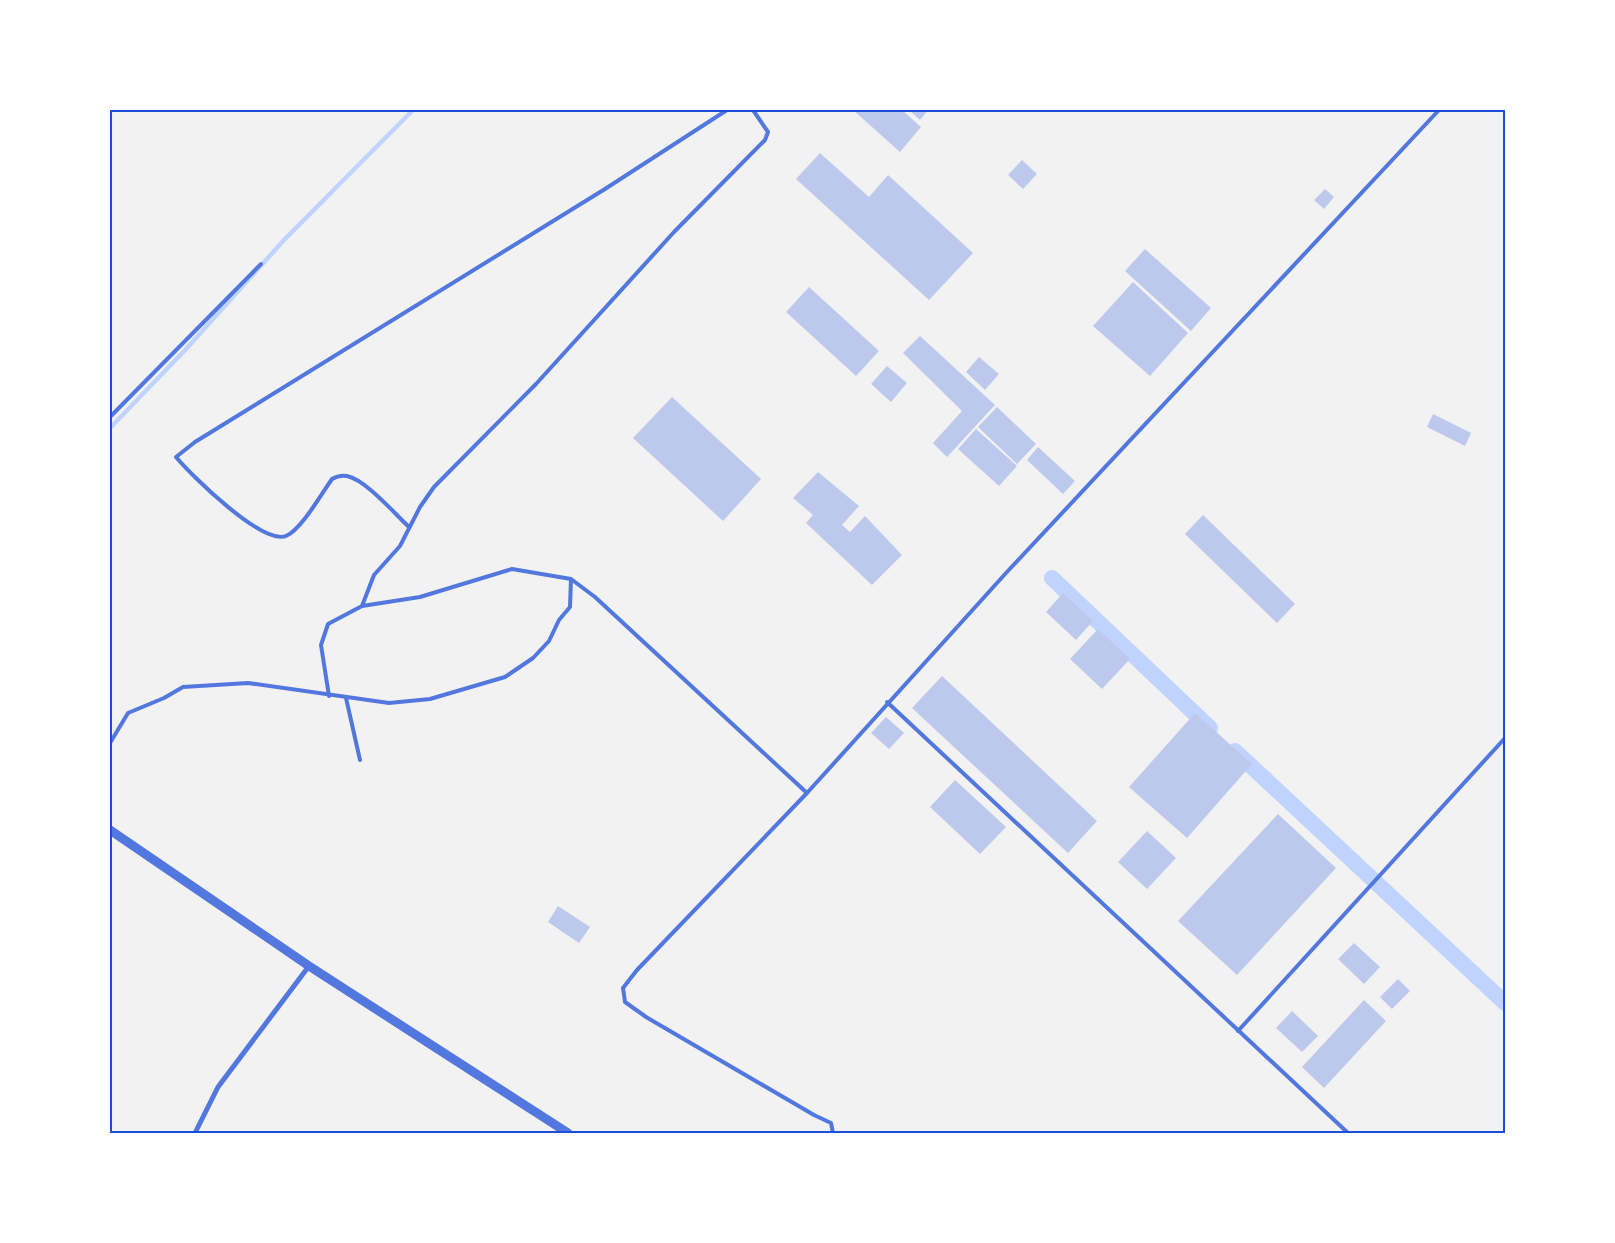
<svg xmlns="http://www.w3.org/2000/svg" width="1615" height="1243" font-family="'Source Sans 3',sans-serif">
<rect width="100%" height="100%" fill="#f2f2f2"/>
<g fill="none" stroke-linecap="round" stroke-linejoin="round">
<path stroke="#bfd3fe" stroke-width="4.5" d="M110 428 187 348 284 240 413 110"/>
<path stroke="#bfd3fe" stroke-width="16" d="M1052 578 1210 728
M1235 751 1505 1003"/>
</g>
<path fill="#bdc9ec" d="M853 110H902L921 127 900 152Z
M909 110H928L920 120Z
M820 153 869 197 888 175 973 253 929 300 796 179Z
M1022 160 1037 174 1023 189 1008 175Z
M1325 189 1334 197 1324 209 1314 200Z
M1145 249 1211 308 1191 331 1125 271Z
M1133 282 1188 333 1150 376 1093 326Z
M809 287 879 351 856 376 786 312Z
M920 336 995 405 947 457 933 443 962 411 903 353Z
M979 357 999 374 985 390 966 372Z
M887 366 907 383 891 402 871 384Z
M672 397 761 479 723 521 633 438Z
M997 407 1036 444 1017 464 978 427Z
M1433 414 1471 433 1465 446 1427 427Z
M976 429 1017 466 999 486 958 449Z
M1038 447 1075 481 1063 494 1027 460Z
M818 472 859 506 842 525 850 532 865 516 902 555 872 585 806 523 813 515 793 498Z
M1203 515 1295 604 1277 623 1185 534Z
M1063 593 1093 621 1076 640 1046 612Z
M1098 629 1130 659 1102 689 1070 659Z
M942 676 1097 821 1068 853 912 708Z
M1195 713 1252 764 1187 838 1129 787Z
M886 717 904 733 889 749 871 733Z
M955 780 1006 827 980 854 930 807Z
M1278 814 1336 868 1237 975 1178 921Z
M1147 831 1176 858 1147 889 1118 862Z
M558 906 590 927 579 943 548 922Z
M1354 943 1380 967 1364 984 1338 959Z
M1398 979 1410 991 1392 1009 1380 997Z
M1364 1000 1386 1021 1324 1088 1302 1067Z
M1292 1011 1318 1036 1302 1052 1276 1028Z"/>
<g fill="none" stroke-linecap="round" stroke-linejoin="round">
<path stroke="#5277de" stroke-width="4" d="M110 417 261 264
M409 527C394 513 366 480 347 476 341 475 337 476 332 479 322 493 301 530 286 536 262 545 191 475 176 457L195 442 605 189 727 110
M362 606 374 575 400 546 420 507 434 487 536 384 674 232 765 140 768 132 753 110
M329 696 321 645 328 624 362 606 420 597 512 569 571 579 595 597 807 793
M346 698 360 760
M887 702 1348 1133
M110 743 128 713 164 698 183 687 248 683 389 703 430 699 505 677 533 658 549 641 559 620 570 607 571 579
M1238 1031 1505 738
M833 1133 831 1123 814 1115 646 1017 625 1002 623 988 637 970 807 793 1006 573 1439 110"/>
<path stroke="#5277de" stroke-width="5" d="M195 1133 218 1087 309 966"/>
<path stroke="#5277de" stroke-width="9" d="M110 830 309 966 568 1133"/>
</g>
<rect width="1615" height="1243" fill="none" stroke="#ffffff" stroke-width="222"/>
<rect x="111" y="111" width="1393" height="1021" fill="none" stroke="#1d4ed8" stroke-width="2"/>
</svg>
